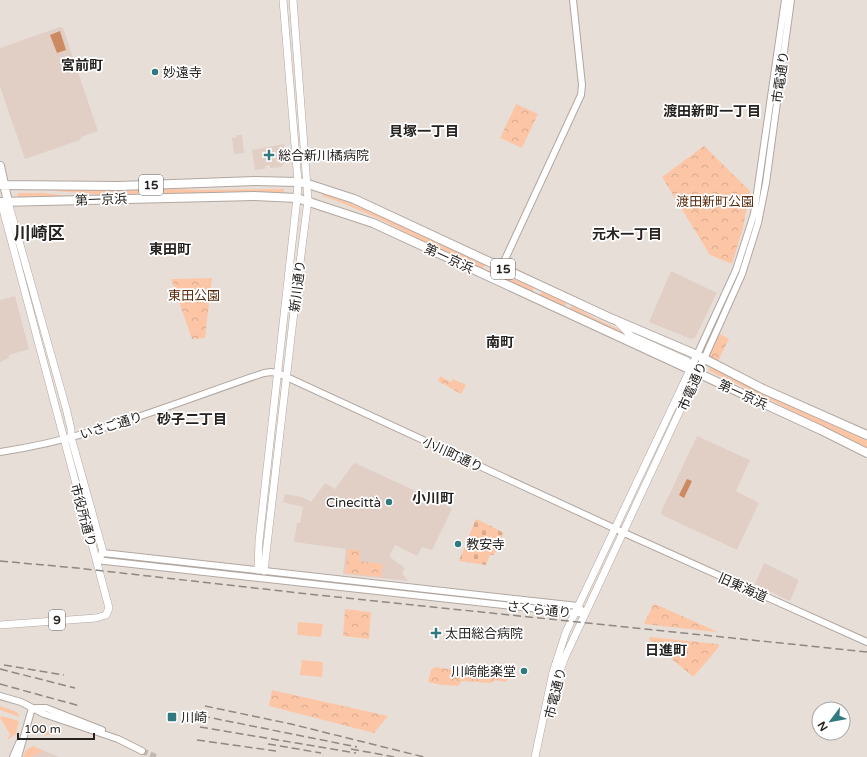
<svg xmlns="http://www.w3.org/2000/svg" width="867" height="757" font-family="'Varela Round','Noto Sans JP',sans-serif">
<defs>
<pattern id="cemetery-stones" width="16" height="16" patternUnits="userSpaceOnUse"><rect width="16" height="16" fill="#fcc6a6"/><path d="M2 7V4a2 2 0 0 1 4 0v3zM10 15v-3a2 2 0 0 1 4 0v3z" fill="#d8aa8f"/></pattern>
<pattern id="park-crowns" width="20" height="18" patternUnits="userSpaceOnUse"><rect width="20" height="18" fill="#fcc6a6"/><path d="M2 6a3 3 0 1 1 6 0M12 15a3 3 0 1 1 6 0" fill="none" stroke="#d8aa8f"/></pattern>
</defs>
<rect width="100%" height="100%" fill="#e8ded8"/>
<path fill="#e1cfc5" d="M60 27 63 28 98 131 81 137 80 140 25 159 0 87V48Z
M237 135H242L244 153 234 154 232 138 237 137Z
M284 144 286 161 281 167 270 168V165L265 166V169L255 170 252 150Z
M671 271 717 293 695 338 691 339 649 322Z
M15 296 29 349 9 355V358L0 362V300Z
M697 436 750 460 736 491 759 503 737 550 662 515 661 512Z
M355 463 450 507 452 509 432 550 422 547 417 556 395 545 390 555 391 558 405 568 402 573 408 581 343 574 346 549 294 542 297 523H300L303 507 283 502 285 494 302 497 311 502 325 483 335 489 353 464Z
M764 563 799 580 790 601 755 584Z
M33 746 59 757H23L26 750Z"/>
<path fill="#fcc6a6" d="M181 189 203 190 284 189V192L125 194V190Z
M18 190H120V194L102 195 45 190Z
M18 193H44L71 196 18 197 17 195Z
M323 194 358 206 485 265 483 269C461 259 438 250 417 238 386 222 356 207 322 196Z
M490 268 534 288 532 292 488 272Z
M542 291 566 303 565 307 540 295Z
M572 305 594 318 682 358 680 360 570 309Z
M710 366 763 394 867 440V449C814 422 762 395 709 371Z
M298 622 323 624 321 637 297 635Z
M302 660 323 662 322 677 300 675Z
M0 706 17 712 20 717 0 710Z
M2 716 19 721 16 734 7 740 10 734 0 718Z
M44 727 51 735 39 734 38 729Z
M33 746 43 751 32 757H23L26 750Z"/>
<path fill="url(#cemetery-stones)" d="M477 519 504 533 494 555H490L486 565 459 561 475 521Z"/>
<path fill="url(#park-crowns)" d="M516 104 538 114 522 148 500 138Z
M704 146 750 191 743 228 732 264 710 255 662 177Z
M212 278 205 338 192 339 171 279Z
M718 333 729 339 718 361 708 356Z
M440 376 451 382 453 379 466 385 461 394 438 381Z
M348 549 360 551 359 561 383 564 381 577 345 573Z
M655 604 716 631V632L644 624 653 605Z
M345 609 371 612 369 639 343 636Z
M650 637 718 644 719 647 694 676H692L649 640Z
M435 667 469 672 472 667 510 670 509 679 505 682 496 680 491 683 462 681 458 686 441 685 428 682 431 670Z
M272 690 388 716 374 733 269 706Z"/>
<path fill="#cd895f" d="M60 31 66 50 57 53 50 35Z
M687 479 692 481 684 498 679 495Z"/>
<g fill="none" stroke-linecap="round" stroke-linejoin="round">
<path stroke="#c1b8b3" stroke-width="6" stroke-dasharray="6 3" stroke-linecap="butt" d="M142 751 156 757"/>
<g stroke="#b1a7a1" stroke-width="8">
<path id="tertiary" d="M501 268 581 95 582 85 573 0
M697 355 736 270 754 214 785 0
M704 359 742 274 758 223 766 183 791 0
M0 452C91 439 177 402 264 373L271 372 278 373 631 536 867 642
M103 553 578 606 585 614
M96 560 585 614
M0 696 21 702 44 714 118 739 142 751
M36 708H46L102 730
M13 757 19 743
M18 757 32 708"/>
</g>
<g stroke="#b1a7a1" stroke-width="8">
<path id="secondary" d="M618 322 631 336 687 361 695 369
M258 570 259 541 297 198 298 182 283 0
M264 571 296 294 308 200 293 0
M556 682 565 657 704 359
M535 757 553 672 566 632 697 355"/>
</g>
<g stroke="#b1a7a1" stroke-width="8">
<path id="primary" d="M8 202 66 408 71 429V437L102 548 103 553 96 560
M0 625 96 618 106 615 109 608 1 202"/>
</g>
<g stroke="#b1a7a1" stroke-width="10">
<path id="trunk" d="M0 166 8 202
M0 185 119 186 255 181 298 182 308 184 354 199 608 317 697 355 763 389 867 435
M0 202 254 196 297 198 373 223 821 430 867 453"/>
</g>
<use href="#tertiary" stroke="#fff" stroke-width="6"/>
<use href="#secondary" stroke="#fff" stroke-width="7"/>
<use href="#primary" stroke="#fff" stroke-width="7"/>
<use href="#trunk" stroke="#fff" stroke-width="8"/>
<path stroke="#8e8783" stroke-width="1.5" stroke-dasharray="8 4" stroke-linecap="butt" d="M0 561 77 568 317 595 867 652
M4 665 64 675
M0 669 75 688
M0 684 80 706
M205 706 291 724 424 757
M202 716 357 747
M200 727 356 753
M197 740 276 751
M268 744 321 753
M351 749 395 757"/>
</g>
<g fill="#30797e" stroke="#fff" stroke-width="1.5">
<circle cx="155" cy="72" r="4"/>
<path d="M267 149h4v4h4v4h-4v4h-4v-4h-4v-4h4z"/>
<circle cx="389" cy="502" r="4"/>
<circle cx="458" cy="544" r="4"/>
<path d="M434 627h4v4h4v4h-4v4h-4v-4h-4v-4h4z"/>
<circle cx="524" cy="671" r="4"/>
<rect x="167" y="712" width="10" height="10" rx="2"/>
</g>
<g text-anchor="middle" stroke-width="3.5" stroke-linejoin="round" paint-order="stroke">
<g fill="#fff" stroke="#676463" stroke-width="1">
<rect x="139" y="175" width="24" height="20" rx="3"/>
<rect x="491" y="259" width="24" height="20" rx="3"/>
<rect x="49" y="610" width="16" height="20" rx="3"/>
</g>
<g font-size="12" font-weight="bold" fill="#262220">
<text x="151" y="189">15</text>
<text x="503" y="273">15</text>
<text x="57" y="624">9</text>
</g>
<g font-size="13" fill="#262220" stroke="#fff" text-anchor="start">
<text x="163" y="77">妙遠寺</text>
<text x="278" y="160">総合新川橘病院</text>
<text x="381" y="507" text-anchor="end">Cinecittà</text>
<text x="466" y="549">教安寺</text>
<text x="445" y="638">太田総合病院</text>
<text x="516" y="676" text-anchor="end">川崎能楽堂</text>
<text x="181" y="722">川崎</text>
</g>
<g font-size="13" fill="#262220" stroke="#fff">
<text transform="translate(780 77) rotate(-82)" y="5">市電通り</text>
<text transform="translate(101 199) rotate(-2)" y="5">第一京浜</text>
<text transform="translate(449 258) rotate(25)" y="5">第一京浜</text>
<text transform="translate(297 286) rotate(-83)" y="5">新川通り</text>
<text transform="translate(692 386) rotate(-66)" y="5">市電通り</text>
<text transform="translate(743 394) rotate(25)" y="5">第一京浜</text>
<text transform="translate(111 425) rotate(-17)" y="5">いさご通り</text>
<text transform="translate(453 454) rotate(25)" y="5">小川町通り</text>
<text transform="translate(84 515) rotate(75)" y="5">市役所通り</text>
<text transform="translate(743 587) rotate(24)" y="5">旧東海道</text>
<text transform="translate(539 609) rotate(6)" y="5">さくら通り</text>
<text transform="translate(555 693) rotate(-76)" y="5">市電通り</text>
</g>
<g font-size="13" fill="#582b0c" stroke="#fff">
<text x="715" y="206">渡田新町公園</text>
<text x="194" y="300">東田公園</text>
</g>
<g font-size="14" font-weight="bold" fill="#262220" stroke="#fff">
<text x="82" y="70">宮前町</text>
<text x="712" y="116">渡田新町一丁目</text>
<text x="424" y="136">貝塚一丁目</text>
<text x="627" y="239">元木一丁目</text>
<text x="170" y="254">東田町</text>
<text x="500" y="347">南町</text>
<text x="192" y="424">砂子二丁目</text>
<text x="433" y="503">小川町</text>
<text x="666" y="655">日進町</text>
</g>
<g font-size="17" font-weight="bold" fill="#262220" stroke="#fff">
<text x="39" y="239">川崎区</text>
</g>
</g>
<g transform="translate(831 721) rotate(238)"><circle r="19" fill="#ffffff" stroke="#a8a7a6"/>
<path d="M0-3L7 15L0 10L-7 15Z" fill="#30797e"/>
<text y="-6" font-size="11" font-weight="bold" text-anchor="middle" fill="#262220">N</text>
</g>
<path d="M18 733v6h76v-6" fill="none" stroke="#262220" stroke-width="2"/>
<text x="24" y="733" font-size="12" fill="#262220" stroke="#ffffff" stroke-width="3" paint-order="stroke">100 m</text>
</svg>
